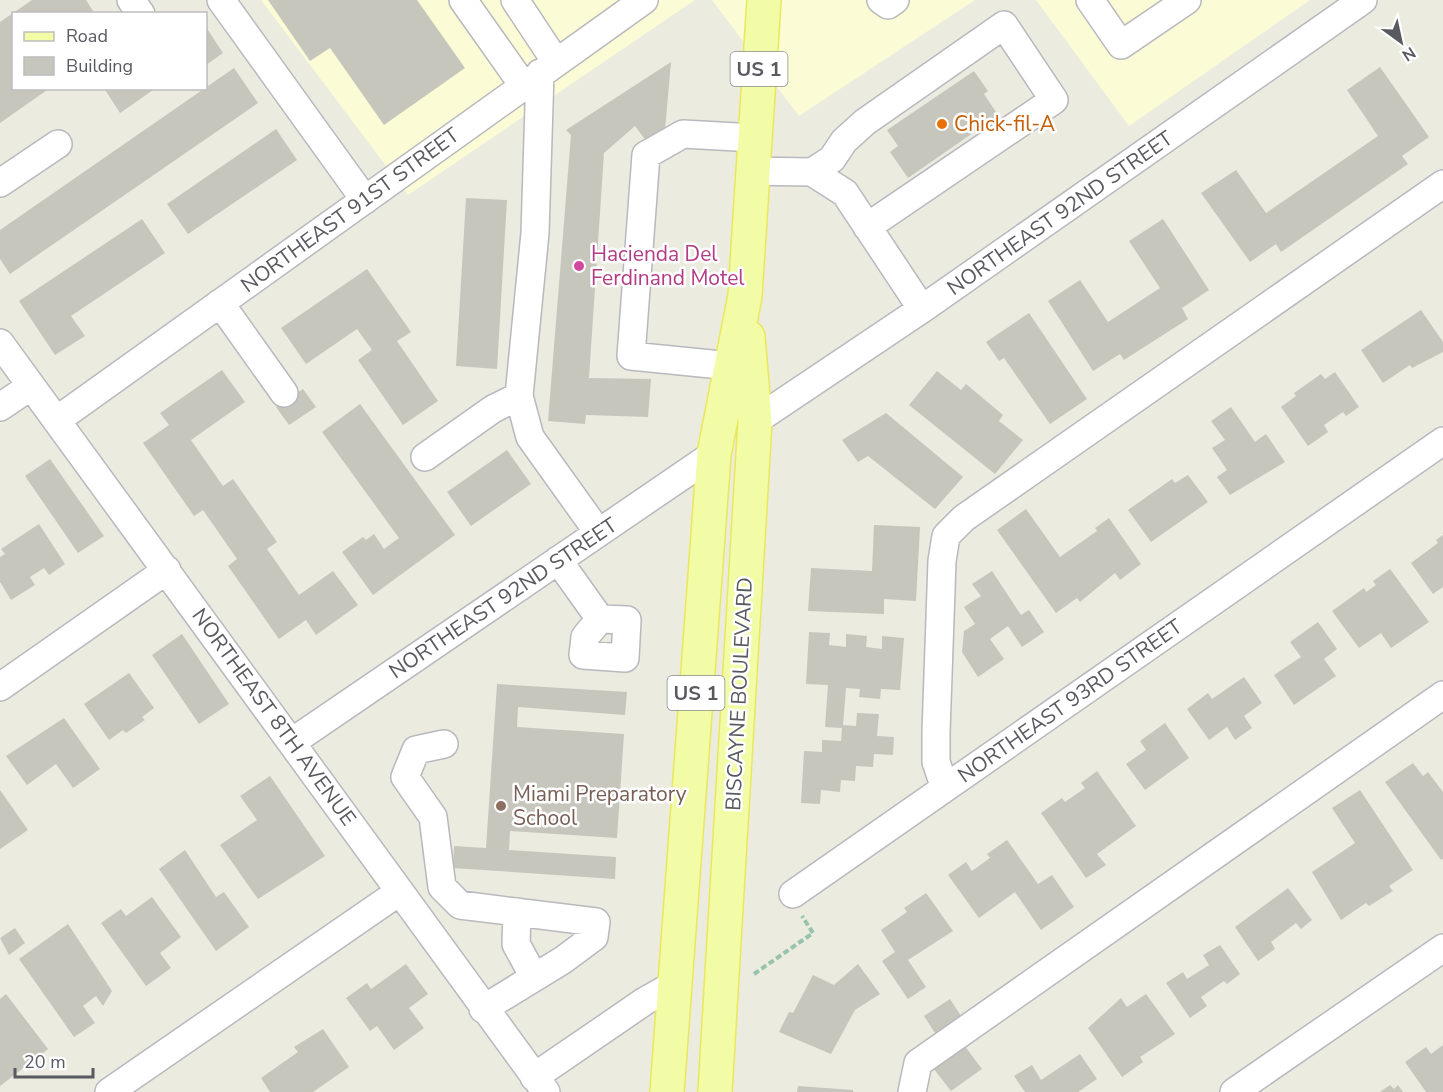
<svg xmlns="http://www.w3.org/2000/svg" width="1443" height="1092" font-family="'Nunito Sans',sans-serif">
<rect width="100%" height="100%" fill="#ebebe0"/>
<path fill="#fbfcd5" d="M261 0H695L408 195Z
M712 0H975L799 116Z
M1036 0H1310L1129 126Z"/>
<path fill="#c6c6bc" d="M32 0H86L95 14H14V88H50L0 123V22Z
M268 0H417L465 68 384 125 330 48 310 61Z
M206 27 223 53 206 65Z
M671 62 665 130 647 142 635 126 604 153 589 378 651 379 648 417 586 415 585 424 548 421 571 135 566 130Z
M1380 67 1429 137 1402 156 1408 164 1281 252 1276 244 1250 262 1201 193 1236 170 1266 213 1378 136 1347 90Z
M234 68 258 103 10 274 0 259V230Z
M974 71 988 91 984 94 996 112 993 113 996 117 908 178 890 152 898 146 887 130Z
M104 88H156L120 113Z
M276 129 297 160 188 234 167 204Z
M466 198 507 200 497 369 456 366Z
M142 219 165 253 71 316 85 336 55 355 19 301Z
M1163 219 1209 290 1182 308 1188 319 1124 360 1120 354 1093 371 1048 301 1080 280 1108 322 1160 288 1129 241Z
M367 269 411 332 397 341 438 401 403 425 358 360 372 350 357 329 306 364 281 328Z
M1421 310 1443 342V352L1412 368 1410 365 1383 383 1361 350Z
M1029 313 1087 399 1050 424 1004 358 999 361 986 342Z
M222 370 245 402 191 440 223 486 233 479 277 542 267 549 299 595 333 571 358 605 316 635 306 620 279 639 228 566 237 559 203 510 194 516 143 443 169 425 160 413Z
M937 371 961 390 966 384 1003 415 999 421 1023 440 995 474 909 405Z
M1335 372 1359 407 1346 416 1343 412 1324 425 1328 432 1308 446 1281 407 1296 396 1294 393 1321 374 1325 379Z
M303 389 316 407 289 425 276 407Z
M360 404 455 535 373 595 342 552 363 537 366 540 374 534 384 549 399 538 322 432Z
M1231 407 1255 442 1266 434 1285 462 1230 495 1217 477 1227 470 1212 448 1225 440 1211 421Z
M886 413 963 477 935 509 868 456 858 462 842 440Z
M507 450 531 484 471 526 447 492Z
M50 459 104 536 78 553 25 476Z
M1188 475 1208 502 1151 542 1128 510 1172 479 1175 483Z
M1026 509 1060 557 1097 531 1095 528 1109 518 1141 564 1120 580 1115 573 1080 602 1077 598 1056 613 997 530Z
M39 524 65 564 49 575 44 568 30 577 35 585 11 600 0 582V557L5 554 1 549Z
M874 525 920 527 916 601 884 599V614L808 611 811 568 872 571Z
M1443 535V587L1433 594 1411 563 1438 543 1436 540Z
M1390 569 1429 622 1391 648 1381 633 1359 648 1332 611 1364 588 1366 592 1376 585 1373 581Z
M992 571 1021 615 1029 610 1044 632 1022 647 1008 626 990 639 1004 659 978 677 962 652 964 631 975 624 964 607 981 596 972 584Z
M1318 622 1337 649 1324 659 1336 676 1294 705 1274 675 1301 657 1290 642Z
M809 632 830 633 829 645 846 647V634L867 636 866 647 882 649V636L904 638 900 690 881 689 880 699 859 697 860 689 846 688 843 725 856 726 857 713 879 714 877 736 894 737 893 755 874 754 873 767 856 766 855 781 841 780 840 792 821 790 820 804 801 803 804 751 822 752V740L841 741 842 728 825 727 828 685 806 684Z
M182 634 229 704 199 724 152 655Z
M129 673 154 708 142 717 145 720 126 733 123 730 109 740 84 704Z
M1244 677 1262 703 1244 716 1252 728 1235 740 1227 727 1209 740 1187 709 1208 693 1212 699Z
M497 684 627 692 625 715 518 707 517 727 624 734 617 838 510 831 509 850 616 857 615 879 453 868 454 846 486 848Z
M64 718 100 769 73 788 56 764 27 785 6 756Z
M1165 723 1189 758 1145 790 1126 764 1146 750 1140 741Z
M1413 763 1423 776 1428 772 1443 792V859L1441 860 1385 782Z
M1097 771 1136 826 1097 854 1106 865 1086 878 1041 813 1062 798 1065 802 1085 788 1081 783Z
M270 776 325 856 258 899 220 845 257 820 240 796Z
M0 790 28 830 0 849Z
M1360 790 1413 870 1389 886 1393 891 1369 906 1366 903 1341 920 1312 872 1355 843 1332 808Z
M1007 840 1038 884 1052 875 1074 907 1041 930 1015 892 979 918 948 875 966 862 972 871 990 858 987 854Z
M185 850 216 897 224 892 249 927 216 951 159 869Z
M1288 888 1312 920 1301 929 1296 923 1271 942 1275 949 1258 961 1235 927Z
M926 893 953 931 908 960 926 987 908 999 882 961 895 952 881 930 907 912 904 908Z
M152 897 181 937 160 953 171 968 146 986 101 923 121 909 126 916Z
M68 924 112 991 103 1006 96 996 83 1006 95 1023 74 1037 19 959Z
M15 928 25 943 9 955 0 938Z
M1220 945 1240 974 1227 984 1224 981 1201 997 1207 1006 1190 1018 1166 983 1183 972 1187 979 1209 965 1203 955Z
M406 964 428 994 409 1008 424 1028 394 1050 377 1026 370 1031 346 998 367 983 371 989Z
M858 964 880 994 855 1010 831 1054 779 1032 789 1012 793 1013 813 975 834 985Z
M6 994 48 1049 0 1086V999Z
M1146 994 1175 1034 1140 1057 1143 1062 1122 1077 1088 1028 1121 998 1127 1007Z
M950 999 961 1016 935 1033 924 1016Z
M323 1029 349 1067 313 1092H270L261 1078 298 1052 294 1047Z
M964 1045 982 1069 951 1091 933 1068Z
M1443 1045V1092H1426L1405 1062 1426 1047 1431 1054Z
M1080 1054 1097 1079 1078 1092H1025L1014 1076 1032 1065 1041 1080Z
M1390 1085 1394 1089 1398 1085 1403 1092H1380Z
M798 1086 853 1090V1092H797Z"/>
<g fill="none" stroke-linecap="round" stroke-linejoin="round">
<g stroke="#b8b8be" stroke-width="30">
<path id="minor" d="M131 0 141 14
M221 0 365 200
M463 0 523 85
M515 0 556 62
M881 0 888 5 895 0
M1090 0 1121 45 1187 0
M540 73 535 233 519 396 530 437 598 532
M753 171 812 172 832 159 844 141 865 122 1004 25 1054 100 867 227
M812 172 845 193 922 309
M0 183 58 144
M220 303 284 393
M0 343 546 1092
M731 366 631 356 646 155 683 134 755 138
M0 407 31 386
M57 420 644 0
M755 421 922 309 1363 0
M425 457 493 409 519 396
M558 560 600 619
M600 619 627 620 625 658 583 655 585 637Z
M0 687 167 570
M292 742 714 454
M444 744 416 750 405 777 433 817 442 887 460 905 596 922 594 937 563 960 483 1009
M945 788 936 762V732L942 561 946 536 964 518 1443 184
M793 894 1443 441
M517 912 516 944 534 977
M534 1077 645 1001 675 984
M109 1092 399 892
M912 1092 918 1063 1443 695
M1234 1092 1443 948"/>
</g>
<g stroke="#eae85a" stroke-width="36">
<path id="major" d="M667 1092 714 454 745 296 764 0
M715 1092 755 421 748 337"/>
</g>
<path stroke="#97c3ae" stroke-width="4" stroke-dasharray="6 3" stroke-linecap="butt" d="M754 974 813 933 802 916"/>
<use href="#minor" stroke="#fff" stroke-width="27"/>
<use href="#major" stroke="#f2fba5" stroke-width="33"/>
</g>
<circle fill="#e8710a" stroke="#fff" stroke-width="2" cx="942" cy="124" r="6"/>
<circle fill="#d1479c" stroke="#fff" stroke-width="2" cx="579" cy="266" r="6"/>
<circle fill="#8d6e63" stroke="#fff" stroke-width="2" cx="501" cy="806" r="6"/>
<g text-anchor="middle" stroke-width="5" stroke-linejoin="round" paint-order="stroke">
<g fill="#fff" stroke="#8b8c90" stroke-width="1.5">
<rect x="730.5" y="52" width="57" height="34" rx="4.5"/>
<rect x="667.5" y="676" width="57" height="34" rx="4.5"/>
</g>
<g font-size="20" font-weight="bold" fill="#595a60">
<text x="759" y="76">US 1</text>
<text x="696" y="700">US 1</text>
</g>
<g font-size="21" fill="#c56008" stroke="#fff" text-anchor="start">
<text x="954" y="131">Chick-fil-A</text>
</g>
<g font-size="21" fill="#595a60" stroke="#fff">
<text transform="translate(350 210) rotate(-36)" y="7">NORTHEAST 91ST STREET</text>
<text transform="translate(1060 213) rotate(-35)" y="7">NORTHEAST 92ND STREET</text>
<text transform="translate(503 598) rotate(-34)" y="7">NORTHEAST 92ND STREET</text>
<text transform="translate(739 694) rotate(-87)" y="7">BISCAYNE BOULEVARD</text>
<text transform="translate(1070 701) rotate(-35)" y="7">NORTHEAST 93RD STREET</text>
<text transform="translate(274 717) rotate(54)" y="7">NORTHEAST 8TH AVENUE</text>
</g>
<g font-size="21" fill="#b23c85" stroke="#fff" text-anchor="start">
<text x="591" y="261">Hacienda Del<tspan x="591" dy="24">Ferdinand Motel</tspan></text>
</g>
<g font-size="21" fill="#785e54" stroke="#fff" text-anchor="start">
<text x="513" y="801">Miami Preparatory<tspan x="513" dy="24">School</tspan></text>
</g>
</g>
<rect x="12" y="12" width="195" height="78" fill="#ffffff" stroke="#bdbdbf" stroke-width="1.5"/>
<rect x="24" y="32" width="30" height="9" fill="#f2fba5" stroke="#bdbdbf" stroke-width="1.5"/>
<text x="66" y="42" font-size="18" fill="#595a60">Road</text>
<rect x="24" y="57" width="30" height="18" fill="#c6c6bc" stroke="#bdbdbf" stroke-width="1.5"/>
<text x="66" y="72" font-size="18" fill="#595a60">Building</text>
<g transform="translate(1401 42) rotate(147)" stroke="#ffffff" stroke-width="4.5" paint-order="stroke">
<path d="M0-4.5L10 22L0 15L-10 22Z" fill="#595a60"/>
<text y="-9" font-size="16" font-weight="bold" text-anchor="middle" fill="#595a60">N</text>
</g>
<path d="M15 1068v9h78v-9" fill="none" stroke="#595a60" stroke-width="3"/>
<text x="24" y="1068" font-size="18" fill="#595a60" stroke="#ffffff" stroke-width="4.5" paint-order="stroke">20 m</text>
</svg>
